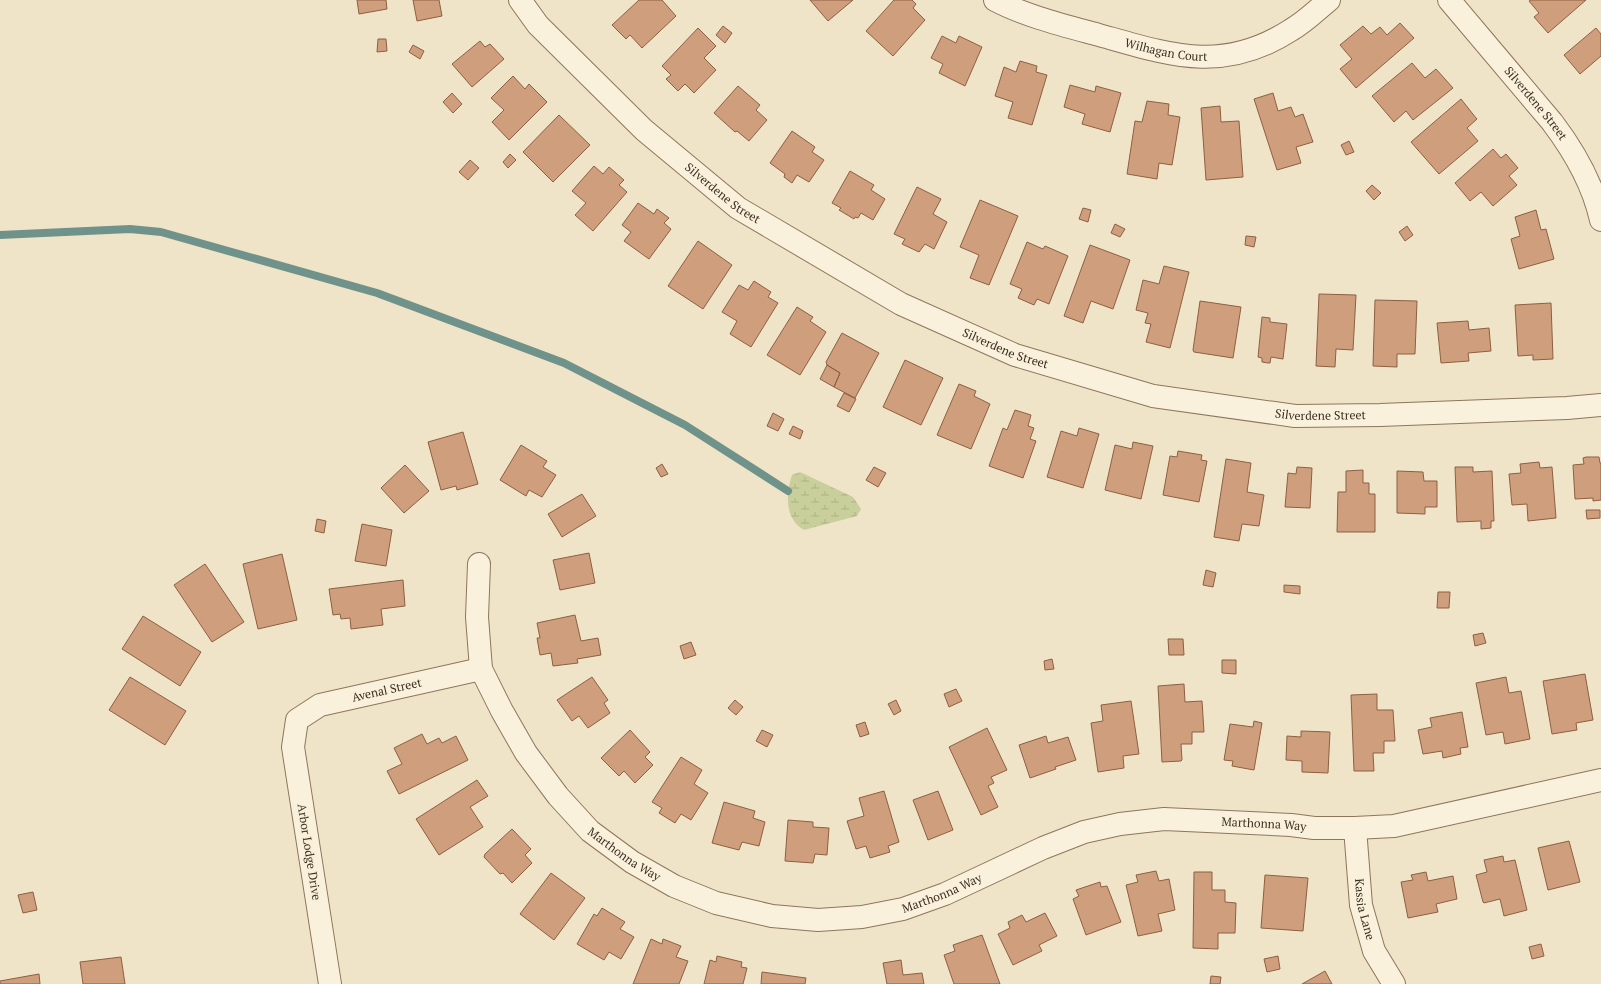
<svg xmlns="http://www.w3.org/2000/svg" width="1601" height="984" font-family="'PT Serif',serif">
<defs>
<pattern id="wetland-marsh" width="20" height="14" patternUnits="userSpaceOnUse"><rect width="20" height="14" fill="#c9cf9b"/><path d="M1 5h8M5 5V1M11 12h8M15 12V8" fill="none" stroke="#aeb285"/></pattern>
</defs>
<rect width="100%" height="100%" fill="#f0e4c8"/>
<path fill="url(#wetland-marsh)" d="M800 472 853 497 861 509 857 516 804 530C784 519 786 493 792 475Z"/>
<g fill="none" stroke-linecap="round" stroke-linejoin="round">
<path stroke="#6f938a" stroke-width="8" d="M0 235 130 229 161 232 377 293 564 363 685 425 788 491"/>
</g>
<path fill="#cf9f7d" stroke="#8d5f41" d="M357 0H386L387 9 359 14Z
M413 0H439L442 16 417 21Z
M639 0H662L676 16 642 48 630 35 626 39 612 25Z
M810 0H853L828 21Z
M894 0H912L916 4 913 8 925 20 893 56 866 31Z
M1531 0H1586L1548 33 1534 17 1539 13 1529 1Z
M1400 23 1414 38 1356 88 1340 69 1352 59 1340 45 1363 26 1371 34 1380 27 1387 35Z
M723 26 732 33 725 43 716 35Z
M698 28 716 46 704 58 716 70 694 93 685 84 678 91 666 79 671 75 662 66Z
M1596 28 1601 34V56L1580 74 1564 55Z
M942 36 956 43 959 36 982 47 965 86 939 73 943 64 931 58Z
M378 39H386L387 51 377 52Z
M480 41 485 47 490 44 504 59 472 87 452 64Z
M413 45 424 51 420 59 409 52Z
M1020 61 1037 66 1036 72 1047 75 1032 125 1008 118 1013 102 995 96 1004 67 1016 72Z
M1412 63 1425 78 1436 69 1453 88 1413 120 1406 111 1394 122 1372 96Z
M513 76 525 89 529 84 547 102 509 140 492 122 504 110 491 98Z
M1070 85 1095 92 1096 86 1121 93 1110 132 1082 124 1085 114 1064 107Z
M738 86 760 105 756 110 767 120 749 141 737 131 735 132 714 113Z
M452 93 462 104 453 113 443 102Z
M1273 93 1278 111 1291 107 1295 117 1303 114 1313 142 1296 147 1301 163 1277 170 1254 99Z
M1461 99 1476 118 1477 119 1467 128 1478 141 1439 174 1411 142Z
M1147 101 1169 104 1168 115 1180 117 1172 165 1159 163 1157 179 1127 174 1135 121 1142 122Z
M1220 106 1221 122 1239 121 1243 177 1206 180 1201 108Z
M559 115 590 145 553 182 523 152Z
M792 131 815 147 812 152 824 160 809 182 797 175 792 183 784 177 785 174 770 163Z
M1349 141 1354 152 1346 155 1341 145Z
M1493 149 1501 158 1506 154 1518 168 1509 176 1517 185 1493 206 1481 192 1470 201 1455 183Z
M510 154 516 160 508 168 503 162Z
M470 160 479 168 468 180 459 172Z
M594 166 603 174 609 167 624 180 619 185 627 192 593 231 575 215 586 203 572 191Z
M850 171 874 185 871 190 885 199 873 220 861 213 858 218 855 217 854 219 839 210 841 208 832 203Z
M1372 185 1381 193 1374 200 1366 191Z
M917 187 941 199 933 214 947 222 934 249 925 244 919 252 902 244 905 239 894 234Z
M980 200 1018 216 989 285 970 278 979 255 960 247Z
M638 203 654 214 657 209 669 218 664 223 671 229 649 259 624 241 631 232 622 225Z
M1083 208 1091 210 1088 222 1079 219Z
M1536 210 1541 230 1546 229 1554 259 1519 269 1511 239 1520 236 1515 217Z
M1115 224 1125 229 1120 237 1111 233Z
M1407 226 1413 235 1405 241 1399 232Z
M1246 236 1256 237 1254 247 1245 245Z
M698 241 732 265 703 309 668 286Z
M1027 242 1043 249 1045 246 1068 256 1049 304 1037 299 1034 305 1018 298 1022 289 1010 284Z
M1090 245 1130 260 1113 309 1091 301 1083 323 1064 316Z
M1164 266 1189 272 1170 348 1146 342 1151 324 1145 323 1148 313 1136 310 1143 280 1159 284Z
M754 281 771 292 768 297 778 303 751 347 730 334 737 321 722 312 739 285 748 290Z
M1319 294 1356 295 1353 350 1336 349 1335 367 1316 366Z
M1375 300 1417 301 1415 354H1397V367L1373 366Z
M1200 301 1241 307 1233 358 1194 352 1193 350Z
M1551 303 1553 359 1533 360V355L1518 356 1515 305Z
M797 307 813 317 810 321 826 332 800 375 767 355Z
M1262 317 1270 318V322L1287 324 1283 359 1271 357 1270 363H1268L1262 362V358L1258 357Z
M1468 321 1469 330 1489 328 1491 351 1468 353 1469 361 1441 363 1437 323Z
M842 333 879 353 855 398 834 387 840 373 827 365 826 362Z
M905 360 943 378 921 425 883 407Z
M827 365 840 373 834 387 820 379Z
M959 384 976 391 974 396 990 404 971 449 937 435Z
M844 393 856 399 849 412 837 406Z
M1015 410 1031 415 1028 426 1034 428 1030 439 1036 441 1023 478 989 466 1003 428 1007 430Z
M773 413 784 419 778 431 767 426Z
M793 426 803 431 800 439 789 434Z
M1079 428 1099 434 1083 488 1047 477 1061 431 1077 436Z
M463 432 478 484 457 490 456 486 441 490 428 442Z
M1133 442 1153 446 1141 499 1105 490 1115 445 1132 449Z
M521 445 547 461 543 467 556 475 542 497 529 490 526 496 500 480Z
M1178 451 1202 455 1201 460 1207 461 1199 502 1163 495 1170 456 1177 457Z
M1586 457H1599L1600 463H1601V500L1593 501V498L1575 499 1573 465 1584 464 1583 458Z
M1226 459 1251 463 1247 492 1264 495 1259 526 1242 524 1239 541 1214 537Z
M1539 462 1540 468 1552 467 1556 518 1528 521 1527 504 1512 505 1509 474 1521 473 1520 464Z
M662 464 668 474 661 477 656 468Z
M405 465 429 491 404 513 381 488Z
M874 467 886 473 878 487 866 480Z
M1297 467 1312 468 1310 508 1285 507 1288 473 1296 474Z
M1455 467H1473V472L1492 471 1494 521H1491V528L1481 529V521L1457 522Z
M1363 470V483H1369V494H1375V532H1337L1338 492H1346V471Z
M1397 471 1423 472 1424 481H1437V507H1425V514L1397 513Z
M582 494 596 516 562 537 548 514Z
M1586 510H1600V518L1587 519Z
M317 519 326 521 324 533 315 531Z
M362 524 392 530 386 566 355 561Z
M589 553 595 583 560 590 553 560Z
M282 554 297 620 258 629 243 564Z
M205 564 244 622 212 642 174 585Z
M1206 570 1216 573 1213 587 1203 585Z
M403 580 405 606 381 609 383 625 351 629 350 618 341 619 340 614 333 615 329 589Z
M1284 585 1300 586V594L1284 592Z
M1438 592H1450L1449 608H1437Z
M575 615 581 641 598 638 601 655 577 659 578 663 553 666 551 653 540 655 537 638H540L537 623Z
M143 616 201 652 180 686 122 649Z
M1483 633 1486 643 1475 646 1473 635Z
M1168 639H1183L1184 655H1169Z
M691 642 696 655 684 659 680 646Z
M1052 659 1054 669 1045 670 1044 661Z
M1222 660H1236V674L1222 673Z
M1585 674 1593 720 1576 723 1577 730 1552 734 1543 681Z
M130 677 186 711 165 745 109 710Z
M592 677 608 700 604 703 610 713 588 728 579 716 572 721 557 700Z
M1506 677 1509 693 1521 691 1530 739 1505 744 1503 732 1486 735 1476 683Z
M1184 684 1185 702 1202 701 1204 732H1192V744H1181L1182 760 1181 761 1162 762 1158 686Z
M956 689 962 701 949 707 944 694Z
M1377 694V710H1393L1395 741H1384V753H1373L1374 771H1354L1351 695Z
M735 700 743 707 736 715 728 708Z
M896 700 901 711 894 715 888 704Z
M1131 701 1139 754 1123 756 1124 768 1098 772 1091 723 1103 721 1101 705Z
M1462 712 1468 747 1460 748 1461 754 1443 758 1442 751 1423 754 1418 730 1432 727 1430 718Z
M1254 721 1262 723 1254 770 1232 766 1233 761 1224 760 1230 724 1253 727Z
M865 722 869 734 860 737 856 725Z
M987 728 1007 770 991 777 994 783 988 786 998 807 981 815 949 747Z
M630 730 650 752 645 757 653 765 635 783 624 771 619 776 601 758Z
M762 730 773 735 767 747 756 741Z
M1301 731 1330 732 1328 773 1302 772V761L1286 760 1287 736 1301 737Z
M422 734 427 744 439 738 442 743 456 736 468 760 399 794 387 771 402 764 394 748Z
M1046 736 1048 743 1068 737 1076 760 1055 767 1056 769 1030 778 1019 745Z
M681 757 702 770 694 784 708 793 691 820 681 814 675 823 659 813 662 808 652 802Z
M477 780 488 796 470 807 483 827 439 855 416 819Z
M884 791 899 842 888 846 890 852 870 858 866 846 856 849 847 821 864 816 859 798Z
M938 791 953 830 928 840 913 800Z
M724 802 755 811 753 818 765 822 759 846 742 842 739 850 712 843Z
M788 820 813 822V827L829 828 827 855 815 854 813 863 785 861Z
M512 829 531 849 525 855 532 863 512 883 503 873 500 874 484 857 485 854Z
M1569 841 1580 882 1548 890 1538 848Z
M1503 856 1504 862 1515 860 1527 910 1504 916 1500 899 1484 903 1483 902 1476 875 1487 872 1484 860Z
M1156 871 1159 881 1169 879 1175 910 1158 914 1162 931 1138 936 1126 885 1138 882 1136 875Z
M1194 872H1212V890H1225V902L1236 903 1235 933H1218V949L1193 948Z
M1426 872 1428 881 1453 876 1457 899 1436 904 1438 912 1408 918 1401 882 1413 880 1411 875Z
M551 873 585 898 554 940 520 914Z
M1265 875 1308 878 1303 931 1261 928Z
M1100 882 1101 887 1107 886 1121 922 1086 935 1073 899 1079 896 1076 890Z
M33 892 37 910 23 913 18 895Z
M602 908 625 922 620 929 634 937 621 959 609 952 604 960 577 944 594 914 597 916Z
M1045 913 1057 936 1039 945 1042 951 1013 965 998 934 1010 928 1008 922 1022 915 1026 922Z
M982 935 1000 984H954L944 955 955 951 953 945Z
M651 939 662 944 663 939 681 946 676 957 688 961 679 984H633Z
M1541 944 1544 956 1532 959 1529 947Z
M717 956 742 962 741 967 747 968 743 984H704L710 960 716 962Z
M1278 956 1280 969 1267 972 1264 959Z
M121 957 125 984H83L80 962Z
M901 960 903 975 922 973 924 984H887L883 963Z
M1325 971 1332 984H1302Z
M762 972 806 978 805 984H761Z
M39 974 40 984H0V981Z
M1211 976 1221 977 1220 984H1210Z"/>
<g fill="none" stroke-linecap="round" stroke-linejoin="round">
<g stroke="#8d765c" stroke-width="24">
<g id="minor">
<path id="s1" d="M520 0 538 25 644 130 738 208 901 304 1015 355 1153 396 1295 416 1380 415 1567 408 1601 405"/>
<path id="s2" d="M995 0C1025 16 1066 26 1099 35 1170 55 1223 74 1291 30 1305 22 1317 10 1329 0"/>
<path id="s3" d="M1449 0 1552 122C1574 151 1593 184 1601 220"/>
<path id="s4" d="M479 564 477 617 481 669 502 711 526 753 558 796 590 831 632 862 674 886 716 903 772 916 818 920 862 917 903 909 945 894 1043 848 1084 832 1120 824 1164 819 1291 825 1314 828H1355L1394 826 1601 780"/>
<path id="s5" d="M1355 828 1361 905 1374 951 1394 984"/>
<path id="s6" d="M330 984 293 747 297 720 320 705 481 669"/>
</g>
</g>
<use href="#minor" stroke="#faf1dc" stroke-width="22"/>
</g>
<g text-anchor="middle" stroke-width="3" stroke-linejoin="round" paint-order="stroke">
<g font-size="12" fill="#3d2e20" stroke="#f7eed8">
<text dy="4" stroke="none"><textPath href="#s2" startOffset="179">Wilhagan Court</textPath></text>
<text dy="4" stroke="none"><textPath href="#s3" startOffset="135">Silverdene Street</textPath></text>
<text dy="4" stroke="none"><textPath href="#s1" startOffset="281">Silverdene Street</textPath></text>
<text dy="4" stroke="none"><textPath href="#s1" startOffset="605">Silverdene Street</textPath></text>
<text dy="4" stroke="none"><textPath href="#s1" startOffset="929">Silverdene Street</textPath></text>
<text dy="4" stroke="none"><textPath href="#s6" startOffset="363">Avenal Street</textPath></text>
<text dy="4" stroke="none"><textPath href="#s4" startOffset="1015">Marthonna Way</textPath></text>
<text transform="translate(309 852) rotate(81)" y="4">Arbor Lodge Drive</text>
<text dy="4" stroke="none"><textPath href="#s4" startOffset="343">Marthonna Way</textPath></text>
<text dy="4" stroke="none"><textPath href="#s4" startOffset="679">Marthonna Way</textPath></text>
<text dy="4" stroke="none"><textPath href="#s5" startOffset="82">Kassia Lane</textPath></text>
</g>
</g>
</svg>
